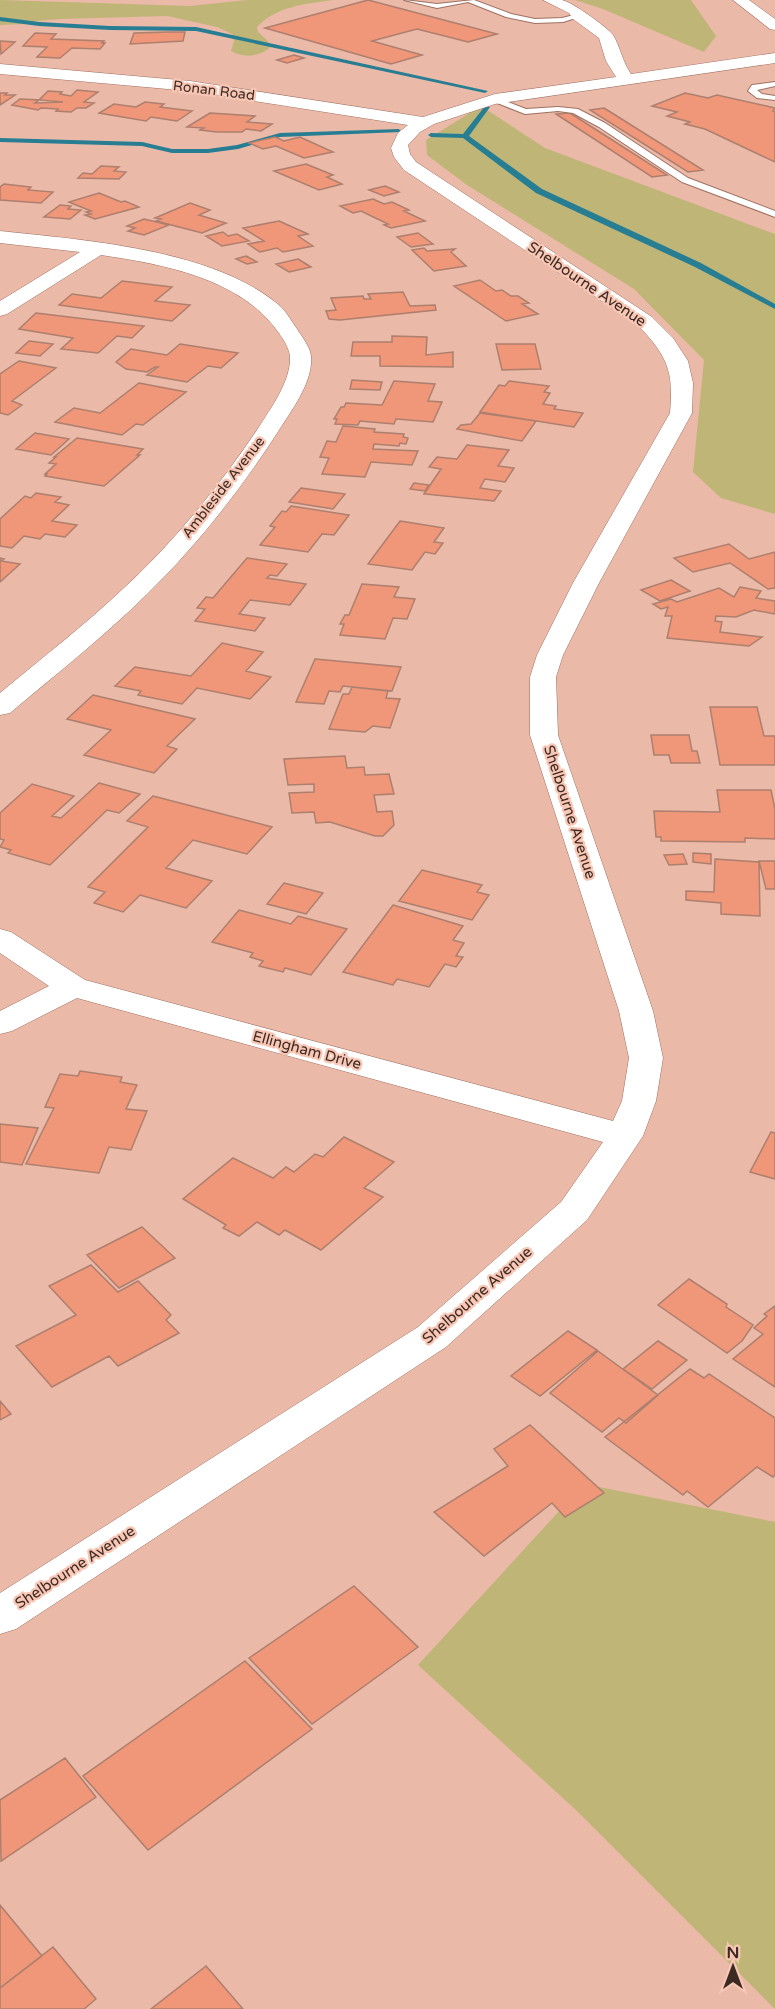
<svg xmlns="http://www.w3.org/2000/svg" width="775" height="2009" font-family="'Varela Round',sans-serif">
<rect width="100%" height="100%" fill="#ebb9a8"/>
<path fill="#bfb577" d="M0 0 190 6 247 0H333C305 4 277 6 257 27L258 32 267 40 271 47C260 56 245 59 231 51L234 41 232 34 217 27 167 16 60 19 37 21 26 24 0 25Z
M575 0H691L716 36 704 52 603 9Z
M481 106 545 148 775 234V514L721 498 693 472 704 360 634 289 467 185 427 155 426 140Z
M584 1484 775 1522V2009L577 1811 418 1665Z"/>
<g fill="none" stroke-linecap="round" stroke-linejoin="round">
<path fill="#277e93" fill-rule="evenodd" d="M0 17 39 22 110 26 196 27 488 91 485 93 196 31 110 30 39 26 0 21Z
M485 106 490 107 469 136 542 189 701 263 775 304V309L695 267 536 193 463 138 431 137 428 135 431 133 463 134Z
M399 129 401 132 280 137 238 149 208 153H172L142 146 0 142V138L142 142 172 149H208L237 145 280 133Z"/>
</g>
<path fill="#ef9778" stroke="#ad7f6f" stroke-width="1.5" d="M368 0 497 34 468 42 417 29 372 41 422 55 391 64 265 28Z
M168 32H185L183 41 130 44 134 33Z
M35 33 56 34 51 39 104 41 102 43H105L100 49 72 48 60 58 37 57 47 47 23 46Z
M0 41 15 42 1 54Z
M294 55 304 58 287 63 277 60Z
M77 90 98 92 84 102 94 103 86 108H77L71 112 56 111 58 109 41 108 38 110 12 105 20 99 39 100 35 103 63 102 39 100 48 91 62 92 60 94 71 96Z
M0 93H7L5 95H15L0 105Z
M685 93 708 98 717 95 775 108 773 111 775 112V162L705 129 685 124 690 122 667 116 677 112 652 106Z
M145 102 164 104 160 107 192 111 177 121 151 117 146 121 99 113 114 104 136 107Z
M604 108 703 170 688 172 590 110Z
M210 113 255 116 247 122 272 124 261 131 246 129 242 132H217L200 130 204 128 187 127Z
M570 113 667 175 652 177 556 114Z
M275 137 284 141 300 137 333 152 304 158 276 146 263 149 249 143Z
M306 164 333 175 327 177 342 184 319 190 274 171Z
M101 166 119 167 114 171 126 172 119 179 78 178 83 173 92 174Z
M4 184 31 187 28 190 53 192 41 203 0 200V187Z
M385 186 399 192 384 196 369 190Z
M99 193 121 202 125 201 139 207 95 219 85 215 91 214 86 212 91 211 69 202Z
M373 199 384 204 392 202 409 210 404 211 425 221 391 228 384 225 388 224 361 211 353 213 340 206Z
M190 203 210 210 199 215 226 223 202 233 156 221 161 219 155 218Z
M60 205 71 206 68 209 81 210 70 219 44 217Z
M144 219 169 225 144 235 128 231 135 228 127 226Z
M279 221 308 234 298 236 313 246 283 252 277 248 260 252 248 244 264 241 243 228Z
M223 232 228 236 237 234 249 241 222 246 206 236Z
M418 233 433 244 411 247 397 237Z
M424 248 427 251 455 249 451 252 466 266 434 271 412 250Z
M246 256 257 262 247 264 236 259Z
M298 259 311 267 289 272 276 264Z
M480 280 496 291 502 290 511 296H518L529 303 522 304 538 314 506 321 454 286Z
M122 281 172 287 155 301 190 305 172 321 59 305 72 294 101 298Z
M403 292 410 306 435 305 436 310 340 320 329 319 326 311 336 310 331 298 363 296 364 299H371L368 294Z
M36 313 144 326 132 338 117 336 98 353 61 349 73 338 19 329Z
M392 336 427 337 426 355 453 352V367L380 366V356H351L353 342H392Z
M29 341 53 344 40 356 16 353Z
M180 344 238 353 221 368 208 366 187 382 147 375 158 367H155L147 372 126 369 116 362 131 349 167 355Z
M496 344H535L541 369 502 370Z
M19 361 56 368 12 401 22 405 8 415 0 413V374Z
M352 380 382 382 380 390 350 389Z
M394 381 435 384 428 401 442 402 433 422 396 419 394 424 360 421 358 425 335 424 337 419H334L341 407H344L346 403 382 405Z
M509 381 549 386 544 392 550 393 543 404 556 406 554 409 583 413 574 427 480 412 499 385 505 386Z
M139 383 186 392 143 425 136 424 122 435 55 422 74 408 100 413Z
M480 413 536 421 522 441 457 429 461 425 471 424Z
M343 426 375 429 374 432 404 434 403 437 408 438 406 444 400 443 399 446 374 444 373 449 418 451 412 465 371 462 365 477 322 474 329 458 320 457 327 441 336 442Z
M35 433 69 439 51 455 16 449Z
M77 438 143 449 137 455H140L104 486 45 476 47 474H45L56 464 49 463 56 457H54Z
M467 445 509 450 498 466 514 468 505 482 485 479 480 488 501 491 494 501 424 494 441 469 429 467 437 457 457 459Z
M414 483 429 485 425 491 410 489Z
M301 488 345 494 333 509 289 502Z
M36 493 61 497 55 502 69 505 52 521 77 525 65 537 45 534 40 539 24 536 12 548 0 546V519L25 496 31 498Z
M291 506 349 515 334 535 322 534 308 552 260 545 275 527 270 526 282 511 286 512Z
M400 521 444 528 434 542 443 543 435 554 425 552 412 570 368 564Z
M729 544 749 559 775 552V588L768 589 730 563 693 572 674 558Z
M0 558 4 559 1 561 20 564 0 582Z
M247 558 287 564 277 576 270 575 267 578 306 584 290 605 250 600 239 614 265 618 255 631 195 621 205 609 197 608 206 597 213 598Z
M671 580 690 591 660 601 641 590Z
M362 584 399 587 394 597 415 599 407 619 393 618 385 639 340 635 344 624H340L345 615H349Z
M740 587 761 591 756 598 775 601V614L754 610 736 617 716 616 715 621 722 622 720 632 762 637 749 646 667 638 672 616H665L668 607 661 609 653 604 671 599 677 602 719 588 734 597Z
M222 643 263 652 246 671 271 677 250 699 197 688 182 704 138 695 141 691 115 686 135 667 191 676Z
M315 659 401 667 392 691 343 686 340 692 329 691 324 704 296 702Z
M352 687 388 691 386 698 400 699 390 728 373 726 365 732 329 729 343 694H349Z
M93 695 195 719 167 746 177 749 154 773 84 755 111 730 67 719Z
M710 707H757L764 736H775V765H720Z
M651 735H689L692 751H697L700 763H671L669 755H654Z
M345 756 347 768 364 767 365 775 389 774 394 794 374 795 377 812 392 811 394 825 383 836H375L330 822 316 823 314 812 292 813 289 793 314 792V784L288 785 284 759Z
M99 783 140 794 119 813 107 810 50 865 8 853 11 850 0 847 4 840 0 839V813L32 784 74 796 52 816 61 818Z
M717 790H771L775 809V839L745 838V842L661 841V837H656L654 811 720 812Z
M153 796 272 827 247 854 193 840 166 868 212 881 186 908 140 895 123 912 94 903 105 892 88 887 148 827 127 821Z
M693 853 711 854V864L693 862Z
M683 854 687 864 669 865 664 855Z
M715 859 759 862 760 916 721 914V903L686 900V891L714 892Z
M759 861H775V889H766Z
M422 870 482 885 477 892 489 895 472 920 399 901Z
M284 883 323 893 306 914 267 904Z
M393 905 463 926 453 940 464 943 456 956 463 957 456 967 445 964 429 987 397 979 393 985 343 972Z
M239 910 291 924 298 916 347 929 311 975 285 968 283 972 259 966 263 961 250 957 253 953 212 942Z
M80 1071 122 1077 120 1082 137 1085 126 1109 147 1111 131 1150 109 1147 99 1173 26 1164 54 1108 45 1107 60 1074 78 1076Z
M0 1124 38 1128 22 1165 0 1162Z
M771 1132 775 1133V1179L750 1172Z
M344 1137 394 1162 364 1188 383 1197 321 1250 285 1230 279 1235 257 1222 239 1236 223 1228 226 1225 183 1199 233 1158 273 1178 286 1167 294 1172 315 1154 323 1157Z
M142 1227 175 1258 119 1288 87 1255Z
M91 1265 118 1292 138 1281 171 1315 166 1320 179 1333 118 1366 109 1356 52 1387 16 1346 76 1315 49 1286Z
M689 1279 727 1304 726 1307 753 1325 742 1341 727 1353 658 1305Z
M775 1306V1387L733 1359 763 1334 754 1328 767 1316 764 1314Z
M568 1331 597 1350 540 1396 511 1376Z
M658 1341 687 1360 652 1389 623 1369Z
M598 1351 658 1395 626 1423 619 1418 602 1432 550 1393Z
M690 1369 704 1378 709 1374 775 1418V1475L773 1477 757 1467 708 1507 687 1491 683 1495 605 1437Z
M0 1401 11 1414 0 1420Z
M530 1425 604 1493 565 1517 552 1503 484 1556 434 1512 508 1466 494 1449Z
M354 1586 418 1647 312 1724 249 1658Z
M245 1661 312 1729 148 1850 83 1776Z
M65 1758 96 1797 1 1861 0 1800Z
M0 1905 42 1956 0 1988Z
M53 1947 96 1999 84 2009H0V1988Z
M206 1966 243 2009H151Z"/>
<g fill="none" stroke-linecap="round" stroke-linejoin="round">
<g stroke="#9e7161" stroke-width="2">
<path id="service" d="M404 0 437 4 474 0 511 14 535 19 562 18 578 14 582 16 563 22 535 23 506 17 468 2 437 8Z
M775 82V86L757 90 762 94 775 96V100L757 98 748 91 752 85Z
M495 97 526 109 558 107 578 109 605 123 688 178 775 211V217L682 182 599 127 573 113 558 111 525 114 492 101 491 99Z"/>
</g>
<g stroke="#9e7161" stroke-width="1">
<path id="minor" d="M543 0C549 0 556 0 562 0 572 2 607 27 613 35 620 46 622 61 631 74L775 53V63L495 104 434 124 420 132 408 145 410 154 416 162 652 317 673 338 688 361 693 383 692 413 599 583 563 655 556 677 558 735 653 1011 663 1058 656 1101 643 1136 587 1220 446 1347 16 1629 0 1634V1593L418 1327 561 1202 603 1142 77 998 12 1031 0 1034V1011L49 986 0 953V929L11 932 85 980 613 1121 622 1101 629 1058 619 1011 530 735V677L537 655 573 583 670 413C674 370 667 356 638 325L404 170 394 157 391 148 398 133 408 125 190 91 0 74V64L190 81 423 117 495 94 616 77 606 61 599 38 573 19 569 13Z
M0 231C83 240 216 249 281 307 287 313 292 322 297 329 302 337 311 348 311 357 313 381 293 408 281 427 242 488 196 547 144 597 102 638 55 675 10 713L0 715V693C42 658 85 625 125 587 175 541 221 484 259 427 271 408 291 381 290 357 290 349 283 339 279 333 241 278 162 264 101 255L7 314 0 316V301L80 252 0 243Z"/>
</g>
<g stroke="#9e7161" stroke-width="1">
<path id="tertiary" d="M733 0H749L775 19V30L770 29Z"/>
</g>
<use href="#service" fill="#fff" fill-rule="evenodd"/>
<use href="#minor" fill="#fff" fill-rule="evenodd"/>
<use href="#tertiary" fill="#fff" fill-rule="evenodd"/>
</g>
<g text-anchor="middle" stroke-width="4.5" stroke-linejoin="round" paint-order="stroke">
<g font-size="14" fill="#3c2922" stroke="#f8c6b4">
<text transform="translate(214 90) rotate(7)" y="5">Ronan Road</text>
<text transform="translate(223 487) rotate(-52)" y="5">Ambleside Avenue</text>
</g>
<g font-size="15" fill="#3c2922" stroke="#f8c6b4">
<text transform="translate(587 284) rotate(34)" y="5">Shelbourne Avenue</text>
<text transform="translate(570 812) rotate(72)" y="5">Shelbourne Avenue</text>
<text transform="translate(307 1050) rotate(15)" y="5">Ellingham Drive</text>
<text transform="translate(477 1295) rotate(-41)" y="5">Shelbourne Avenue</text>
<text transform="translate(75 1567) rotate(-33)" y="5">Shelbourne Avenue</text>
</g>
</g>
<g transform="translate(733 1967)" stroke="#f8c6b4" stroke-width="4.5" paint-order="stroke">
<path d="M0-4.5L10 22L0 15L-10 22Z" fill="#3c2922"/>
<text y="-9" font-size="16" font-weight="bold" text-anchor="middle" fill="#3c2922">N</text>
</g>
</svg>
